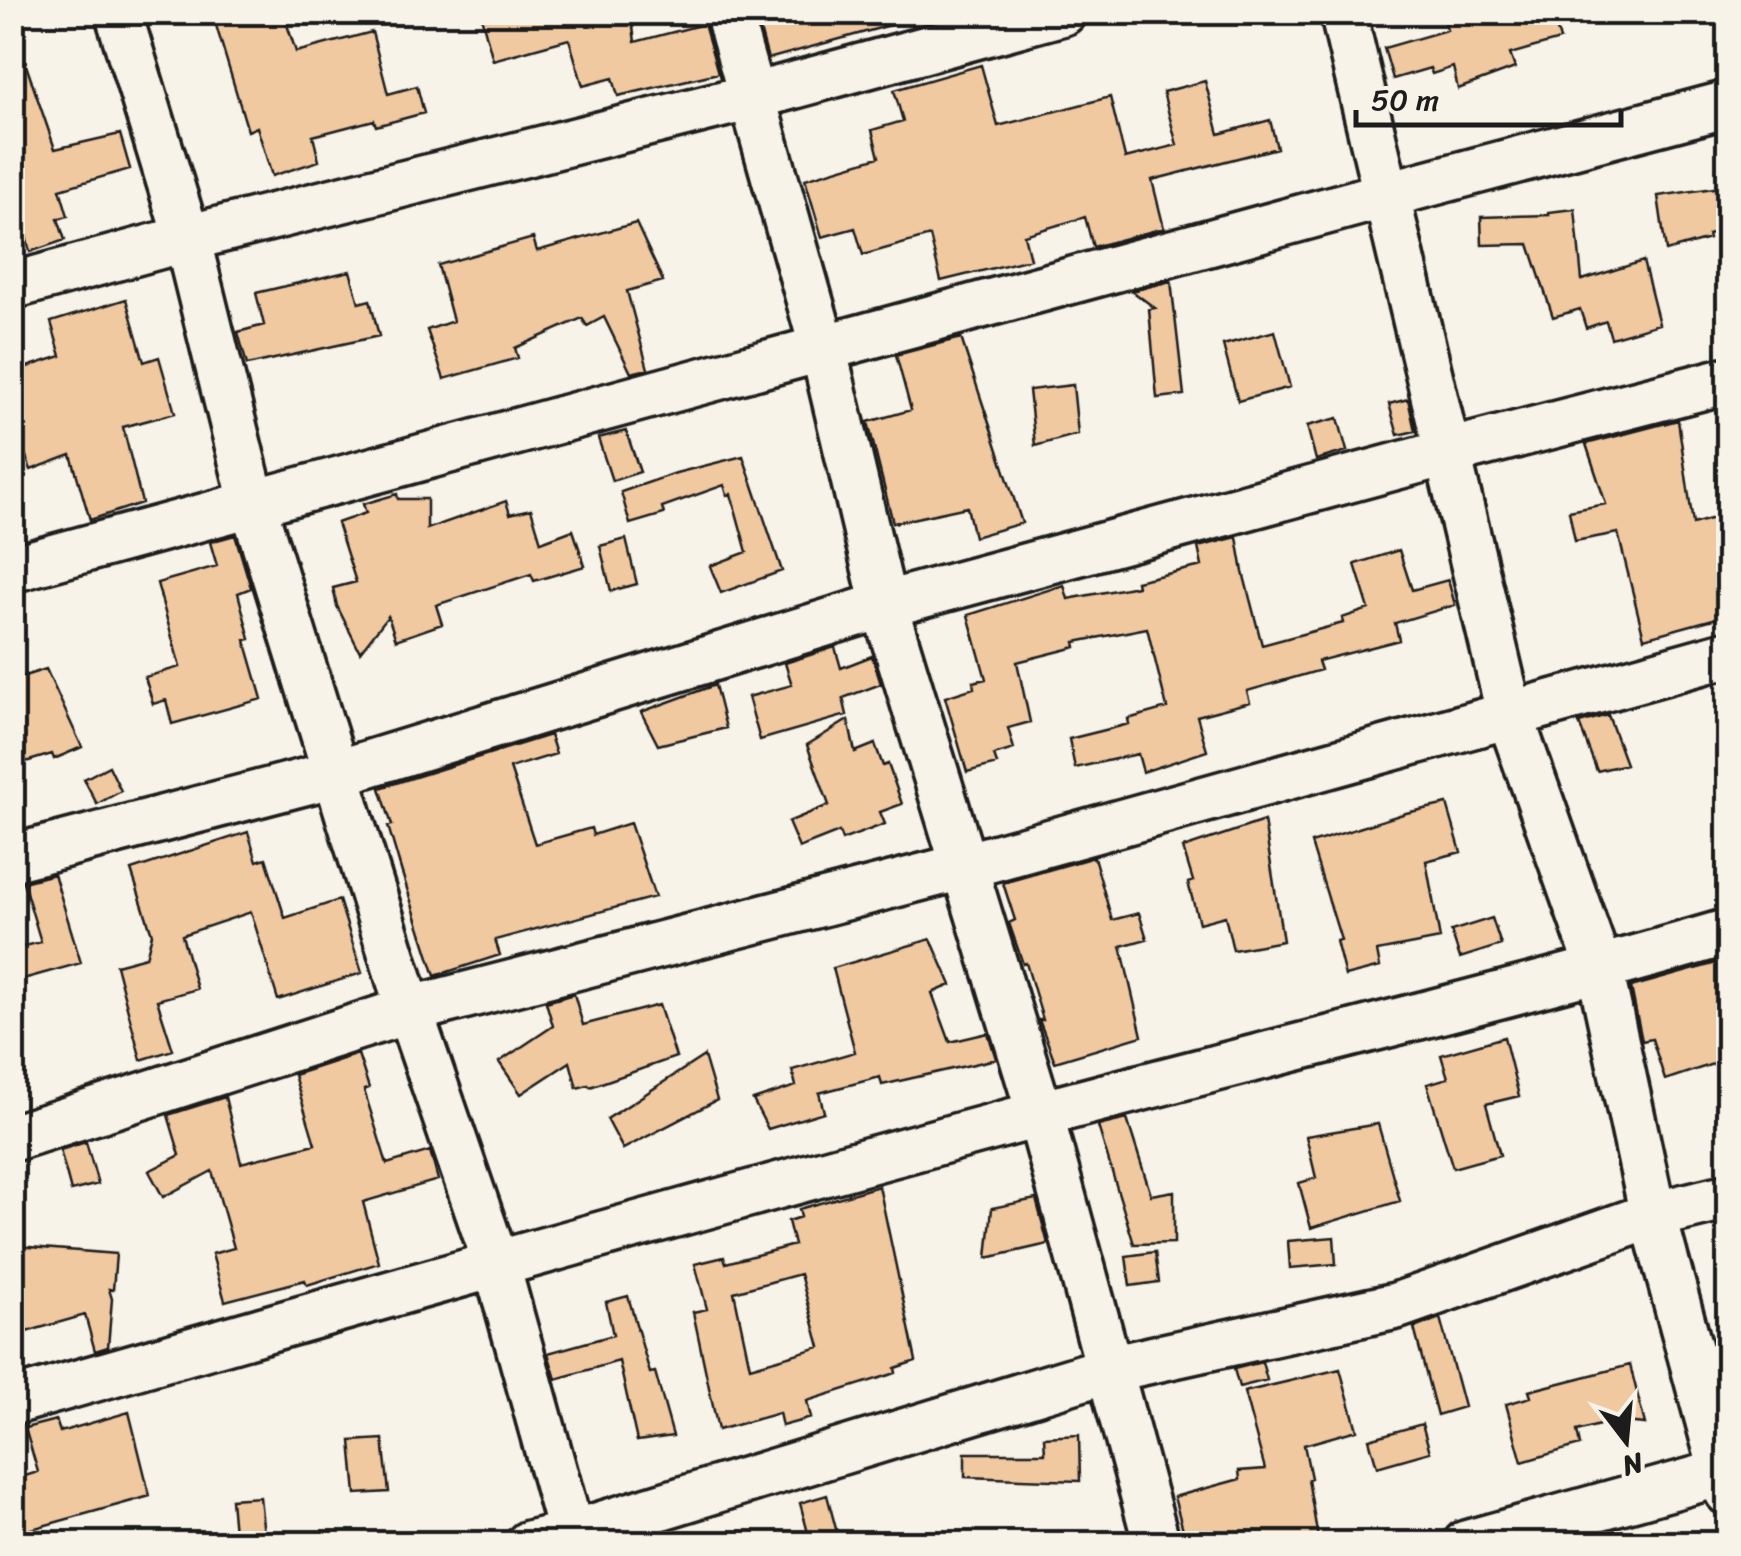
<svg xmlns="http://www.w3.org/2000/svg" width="1741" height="1556" font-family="Sriracha,sans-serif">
<rect width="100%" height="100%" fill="#f7f3e8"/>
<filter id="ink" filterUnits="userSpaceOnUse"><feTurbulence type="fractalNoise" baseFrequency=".01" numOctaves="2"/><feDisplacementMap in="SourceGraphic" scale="20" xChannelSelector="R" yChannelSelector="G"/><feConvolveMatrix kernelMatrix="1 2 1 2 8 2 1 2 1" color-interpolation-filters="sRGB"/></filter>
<g filter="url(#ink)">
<path fill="#f1c9a1" stroke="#1c1c1c" stroke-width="2.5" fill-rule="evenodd" d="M212 12H283L296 52 372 32 388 94 417 86 424 113 376 126 374 120 313 136 319 161 272 176 257 127 248 131Z
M480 12H631L635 42 704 24 718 73 618 96 613 78 583 86 569 39 493 60Z
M793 12H903L905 21 768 59 758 22Z
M1442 12H1552L1560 40 1510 54 1515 68 1458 89 1453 67 1432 74 1430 68 1393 79 1384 48 1447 30Z
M12 39H17L55 149 120 134 130 169 60 189 68 216 58 219 65 240 30 252 23 224 12 227Z
M981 65 998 126 1110 97 1125 158 1177 145 1163 92 1205 81 1219 134 1270 120 1277 148 1152 180 1164 228 1093 247 1085 217 1024 235 1030 259 941 281 930 236 863 255 855 228 822 237 805 179 879 157 872 130 903 121 894 90Z
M1728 186V230L1708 235 1709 239 1666 251 1658 196Z
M1575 209 1582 280 1643 261 1659 324 1611 338 1606 321 1586 328 1580 309 1553 317 1529 244 1482 245 1481 217 1549 215 1548 212Z
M636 223 663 281 627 291 648 369 631 373 604 317 587 326 582 318 515 348 518 358 444 379 427 330 453 321 438 265 533 238 537 251Z
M350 271 359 303 370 300 379 336 247 365 238 332 264 325 256 293Z
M1171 281 1184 395 1157 398 1149 309 1155 308 1132 291Z
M126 299 144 362 159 357 175 413 123 427 142 503 90 520 71 455 31 470 12 418V372L61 356 51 322Z
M1275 331 1290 387 1238 401 1223 345Z
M961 338 1022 523 974 537 967 507 893 523 868 422 911 410 896 355Z
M1073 385 1078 434 1035 446 1029 390Z
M1408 399 1415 431 1398 435 1389 404Z
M1338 418 1347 451 1316 460 1307 426Z
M1678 420 1693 524 1728 514V615L1644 638 1618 533 1575 541 1569 511 1606 504 1586 444Z
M626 431 640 472 612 481 598 438Z
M743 456 782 571 721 593 710 566 747 552 731 494 727 495 724 485 662 507 664 514 630 524 621 492 676 473Z
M397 494 398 499H427V529L506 501 510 514 531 509 541 542 573 530 585 566 534 581 531 574 436 605 442 624 396 640 388 616 360 652 337 606 333 588 356 582 337 523 366 513 363 504Z
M235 535 251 588 238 593 250 639 245 640 262 699 172 724 166 700 153 704 145 677 180 667 157 583 217 566 210 542Z
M1237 537 1243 572 1262 645 1343 623 1342 618 1369 609 1355 564 1399 550 1412 590 1448 580 1455 605 1395 623 1399 640 1318 661 1321 670 1247 691 1250 702 1197 716 1207 751 1143 772 1138 754 1075 768 1069 739 1129 724 1128 719 1167 708 1147 628 1075 642 1076 647 1017 662 1030 722 1008 728 1014 749 994 755 997 764 967 772 945 697 974 688 973 682 986 679 968 615 1064 585 1068 599 1137 586 1136 581 1202 566 1198 547Z
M626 539 637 584 611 591 600 546Z
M835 647 841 668 872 656 881 684 843 698 847 715 760 740 748 697 792 685 785 663Z
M46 669 82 747 54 759 52 754 12 766V680Z
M715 685 726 728 658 745 641 712Z
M1608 715 1626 764 1597 771 1579 723Z
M848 720 855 752 875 744 883 766 888 764 902 804 880 812 885 824 842 840 839 832 799 848 788 822 829 805 807 745Z
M550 735 556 754 510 768 535 844 591 828 593 835 630 823 655 897 495 940 500 955 435 976 402 873 388 826 392 825 380 788Z
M109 766 121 791 97 804 84 779Z
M1447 804 1461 852 1426 861 1440 939 1377 951 1380 967 1345 976 1336 941 1341 940 1311 843 1406 813Z
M1264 821 1283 941 1233 950 1225 916 1199 923 1188 883 1193 881 1183 848Z
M248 832 257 861 266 858 285 918 339 900 362 973 278 1000 251 912 182 935 197 989 157 1000 173 1050 141 1060 116 965 146 957 152 934 131 870Z
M1094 857 1112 920 1139 913 1147 939 1121 946 1142 1036 1055 1062 1039 1020H1043L1026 963 1023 964 1009 923 1015 920 1003 883Z
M54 874 81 963 12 982V949L41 942 23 882Z
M1492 918 1501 945 1460 958 1451 931Z
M931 939 951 985 932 993 950 1042 988 1033 996 1059 882 1085 880 1077 819 1093 824 1112 768 1129 753 1100 796 1086 792 1070 855 1052 833 968Z
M1720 962 1728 988V1059L1665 1080 1652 1039 1642 1041 1631 987Z
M574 994 583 1025 659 1005 676 1057 590 1087 588 1085 577 1088 570 1062 521 1094 499 1062 553 1026 546 1002Z
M1504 1037 1519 1096 1486 1104 1500 1155 1453 1168 1427 1084 1448 1078 1441 1055Z
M358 1054 369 1088 364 1090 387 1164 430 1151 438 1180 363 1202 379 1263 307 1285 305 1280 225 1301 212 1254 234 1248 212 1171 163 1197 149 1171 180 1155 168 1115 225 1097 241 1163 315 1144 294 1075Z
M704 1056 717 1100 623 1149 607 1119Z
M1127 1119 1151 1195 1174 1191V1243L1134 1244 1098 1126Z
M1378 1124 1400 1201 1311 1228 1299 1183 1316 1178 1306 1136Z
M86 1142 98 1184 71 1191 60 1150Z
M879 1186 916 1361 895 1368 896 1373 807 1401 811 1418 782 1426 779 1413 718 1430 693 1312 707 1309 695 1264 724 1257 726 1263 794 1245 788 1221 801 1217 799 1209ZM800 1274 820 1347 750 1367 734 1292Z
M1036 1199 1048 1244 987 1258 992 1208Z
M1334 1237 1336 1264 1290 1268 1288 1241Z
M17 1246 116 1254 113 1290 109 1289 112 1299 108 1347 95 1351 85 1315 12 1336V1265L22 1262Z
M1155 1252 1159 1282 1130 1286 1126 1256Z
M628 1296 650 1373 655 1372 673 1436 637 1441 619 1361 556 1379 548 1353 613 1335 606 1302Z
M1440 1318 1464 1407 1437 1415 1414 1328Z
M1262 1362 1267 1380 1239 1387 1234 1369Z
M1630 1365 1645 1424 1614 1421 1577 1431 1580 1445 1522 1462 1506 1404 1531 1397 1529 1391Z
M1340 1369 1357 1430 1304 1445 1311 1478 1308 1479 1319 1544H1187L1174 1497 1240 1479 1239 1471 1265 1469 1244 1392Z
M129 1412 150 1496 21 1532 12 1499V1480L38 1472 25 1428 56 1420 60 1432Z
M1422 1424 1430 1452 1377 1467 1369 1439Z
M1079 1435 1080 1481 965 1477V1453H1045L1044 1437Z
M383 1439 389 1492 356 1494 351 1441Z
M827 1495 840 1544H811L800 1503Z
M260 1497 265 1544H235L231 1499Z"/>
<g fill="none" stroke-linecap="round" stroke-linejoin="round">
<g stroke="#1c1c1c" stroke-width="52">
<path id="minor" d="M118 12 187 238 253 505 409 1010 496 1263 574 1544
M728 12 823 348 884 605 1040 1114 1157 1544
M1343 12 1510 716 1600 970 1653 1215 1728 1492
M12 286 187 238 751 97 1063 12
M12 569 1385 195 1728 104
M12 858 338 773 884 605 1449 452 1728 380
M12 1138 409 1010 965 866 1728 654
M12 1402C353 1304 694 1207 1037 1115 1267 1053 1499 999 1728 932
M529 1544 571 1534 1110 1369 1396 1306 1653 1215 1728 1197
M1466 1544 1728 1471"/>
</g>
<use href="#minor" stroke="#f7f3e8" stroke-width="45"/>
</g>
</g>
<rect width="1741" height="1556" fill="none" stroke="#f7f3e8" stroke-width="50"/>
<rect x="25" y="25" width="1691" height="1506" fill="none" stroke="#1c1c1c" stroke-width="4" filter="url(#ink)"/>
<g transform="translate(1626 1441) rotate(164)" stroke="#f7f3e8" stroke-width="8" paint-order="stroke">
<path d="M0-8L18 38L0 25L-18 38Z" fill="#1c1c1c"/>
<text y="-15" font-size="28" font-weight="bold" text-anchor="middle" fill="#1c1c1c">N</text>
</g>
<path d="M1356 110v15h265v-15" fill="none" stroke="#1c1c1c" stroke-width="5"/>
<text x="1371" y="110" font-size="30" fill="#1c1c1c" stroke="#f7f3e8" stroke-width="8" paint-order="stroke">50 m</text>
</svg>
